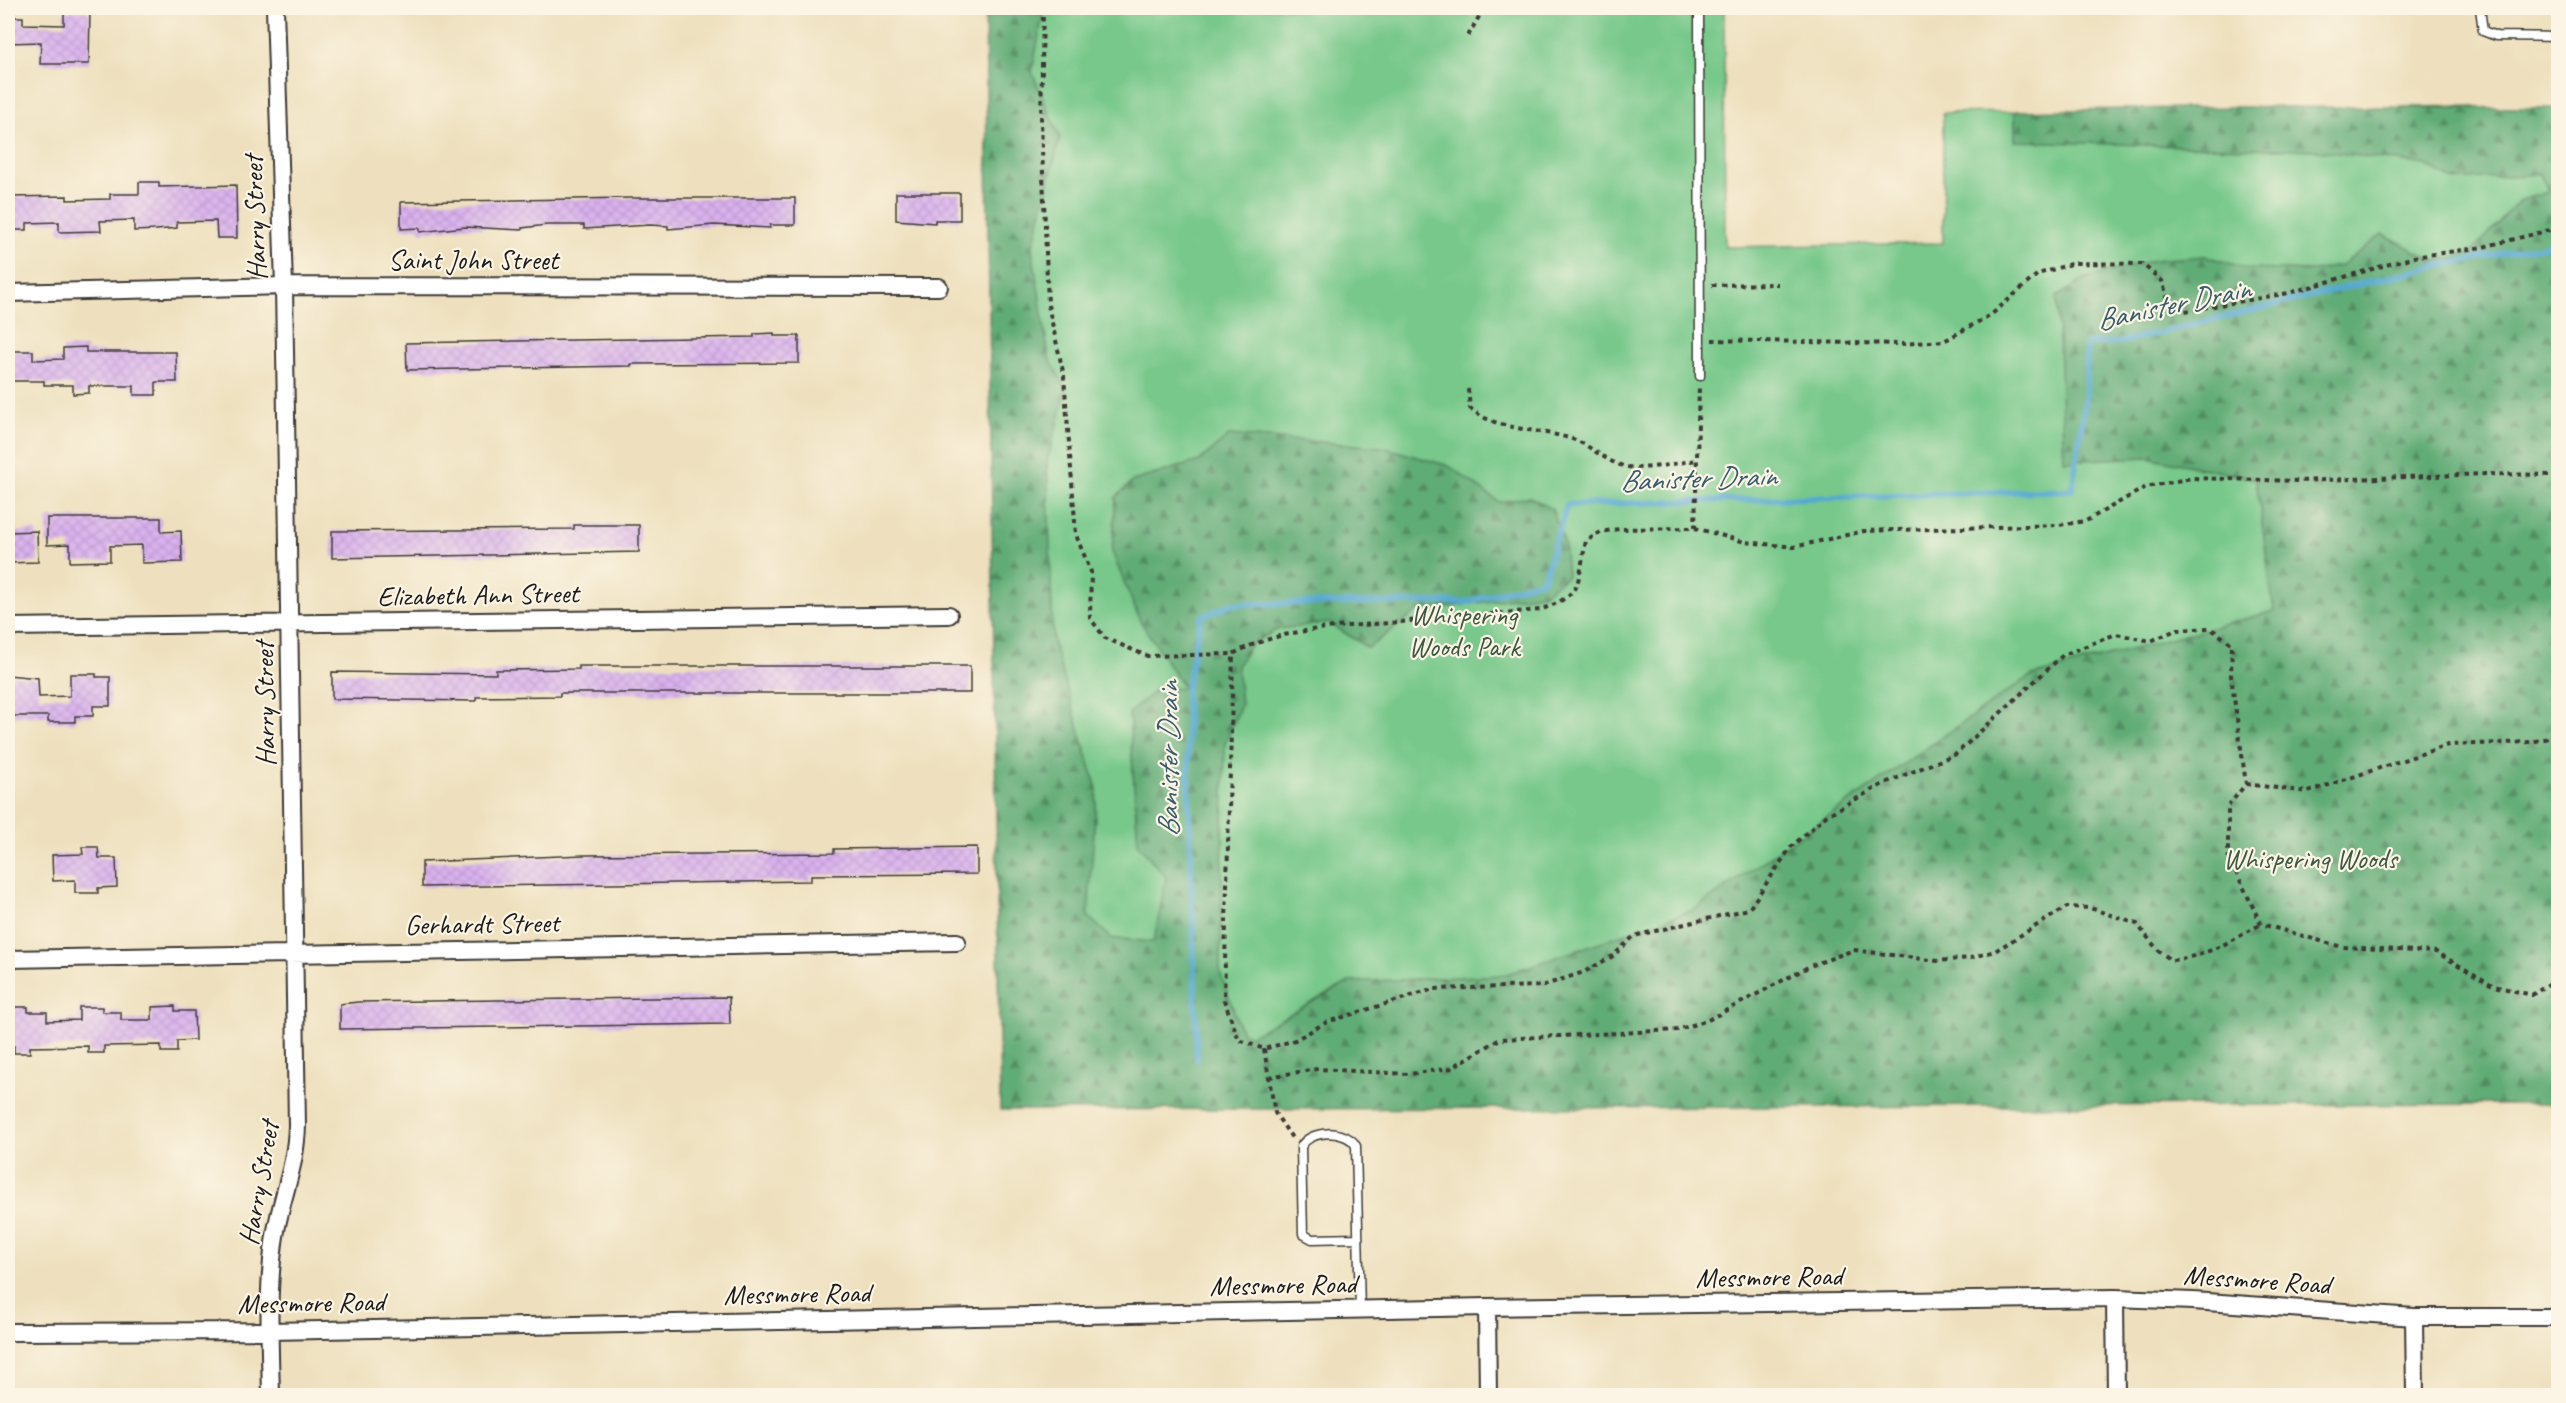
<svg xmlns="http://www.w3.org/2000/svg" width="2566" height="1403" font-family="Caveat,sans-serif">
<defs>
<pattern id="forest-firs" width="22" height="20" patternUnits="userSpaceOnUse" patternTransform="scale(1.5)"><rect width="22" height="20" fill="#61ac76"/><path d="M5 1l3.5 6h-7zM16 11l3.5 6h-7z" fill="#4f8b60"/></pattern>
<pattern id="building-cross-hatch" width="8" height="8" patternUnits="userSpaceOnUse" patternTransform="scale(1.5)"><rect width="8" height="8" fill="#dab2ee"/><path d="M0 0l8 8M0 8l8-8" fill="none" stroke="#ba98cc"/></pattern>
</defs>
<rect width="100%" height="100%" fill="#fcf5e5"/>
<filter id="ink" filterUnits="userSpaceOnUse"><feTurbulence type="fractalNoise" baseFrequency=".0167" numOctaves="2"/><feDisplacementMap in="SourceGraphic" scale="12" xChannelSelector="R" yChannelSelector="G"/><feConvolveMatrix kernelMatrix="1 2 1 2 8 2 1 2 1" color-interpolation-filters="sRGB"/></filter>
<filter id="wash" filterUnits="userSpaceOnUse"><feTurbulence type="fractalNoise" baseFrequency=".008" numOctaves="4" result="noise"/><feDisplacementMap in="SourceGraphic" scale="24" xChannelSelector="R" yChannelSelector="G"/><feGaussianBlur stdDeviation="1.35" result="paint"/><feColorMatrix in="noise" values="0 0 0 0 0 0 0 0 0 0 0 0 0 0 0 0 0 1.4 0 .05"/><feComposite in="paint" operator="in"/></filter>
<g filter="url(#wash)">
<rect width="100%" height="100%" fill="#eee0be"/>
<path fill="#77c88a" stroke="#4a7253" stroke-width="1.5" d="M989 8H1724L1725 247 1943 243V113L2475 106V144H2558V1073L1007 1098Z"/>
<path fill="url(#forest-firs)" stroke="#3e6449" stroke-width="1.5" d="M985 8H1044L1032 72 1060 137 1032 249 1049 358 1067 390 1047 461 1053 642 1097 789 1088 916 1111 938 1154 942 1166 877 1138 844 1129 713 1157 689 1184 688 1140 621 1112 552 1116 497 1133 481 1199 461 1230 435 1382 447 1449 466 1499 502 1530 497 1552 509 1564 542 1567 576 1543 594 1418 611 1368 648 1330 623 1278 629 1251 644 1237 666 1241 705 1225 744 1220 972 1241 1031 1250 1036 1349 982 1504 975 1693 910 2029 677 2274 611 2256 479 2147 457 2064 461 2057 297 2086 278 2154 260 2205 256 2249 269 2314 271 2342 265 2383 234 2434 261 2455 257 2472 252 2519 201 2548 192 2540 174 2452 180 2426 165 2316 150 2015 141V111L2236 107 2558 108V1104L1000 1110Z"/>
<g fill="none" stroke-linecap="round" stroke-linejoin="round">
<path stroke="#54a8d0" stroke-width="6" d="M1197 1059 1186 690 1201 617 1232 604 1468 602 1543 580 1567 505 2072 490 2086 395 2087 344 2121 342 2431 267 2558 243"/>
</g>
<g id="blocks">
<path fill="url(#building-cross-hatch)" d="M64 11H90L89 64H40L41 42 8 43V17H23V24L64 25Z
M139 182H159V187L236 185 237 238H217L216 221 177 222V228L156 230 134 231V220L100 221 101 231 59 232V222L27 223V230H8V197L67 196V200L110 199V194H139Z
M896 193H960V220H935V223L896 220Z
M630 198H795V225H770V228L714 225 668 229V226L650 225 584 229V225H547L522 228V230L465 227 420 232V228L401 229V202Z
M774 333V336H799V363L631 364V366L407 370 406 343 754 337V334Z
M86 347V352H176L177 382H156V395H134V386H89V393L73 394V385H44V381H8V351H33V360L63 359V348Z
M47 518H161V532L181 531 182 562 142 563V545L110 546V561L70 562V544L47 545Z
M574 525H639V552L332 558V531L574 529Z
M37 531 38 562 8 563V532Z
M579 666H970V693H560V696L476 697V701L332 699V672L496 674V670L579 669Z
M70 674H96V677H110V706H93V716H75V722H48V716H8V675L38 678 39 697 70 696Z
M82 847H98L99 858H116L117 887 98 888V893H75V880L53 881 52 855 83 854Z
M977 847V874L811 875V881L422 887V862L584 855 834 853V849Z
M729 997 730 1024 340 1029V1004L358 1002Z
M175 1006V1011H194L195 1040 177 1041V1052H161V1045L104 1046V1053H88V1046L30 1047V1053H14V1046H8V1007H28V1012H47V1021L79 1020V1007H102V1012H121V1020H152V1007Z"/>
</g>
</g>
<g filter="url(#ink)">
<use href="#blocks" fill-opacity="0" stroke="#3c3934" stroke-width="1.5"/>
<g fill="none" stroke-linecap="round" stroke-linejoin="round">
<g stroke="#3c3934" stroke-width="11">
<path id="service" d="M1699 8 1700 376
M2480 8 2483 31 2496 36 2558 37
M1358 1238 1312 1239 1303 1234 1301 1147C1310 1129 1347 1129 1356 1146L1360 1310"/>
</g>
<g stroke="#3c3934" stroke-width="20">
<path id="minor" d="M8 293 284 286 939 287
M8 627 949 615
M8 959 957 942
M2115 1298 2116 1396
M1487 1307 1488 1396
M2414 1317 2415 1396
M8 1332 270 1331 1487 1307 2115 1298 2193 1301 2414 1317H2558
M271 1396C270 1345 267 1293 274 1243 279 1202 296 1170 297 1125L284 286 275 8"/>
</g>
<path stroke="#3c3934" stroke-width="4" stroke-dasharray="4.5 4.5" stroke-linecap="butt" d="M1043 8 1041 122 1048 305 1064 376 1076 535 1091 572 1090 618 1105 638 1147 656 1233 654
M1468 36 1484 8
M1712 285 1778 284
M1712 340 1902 344 1944 341 1992 314 2038 274 2074 263 2142 264 2162 281 2170 305 2185 311 2289 293 2414 257 2483 247 2558 228
M1468 389 1470 408C1497 432 1541 428 1575 440 1593 447 1608 464 1628 467 1650 470 1675 463 1697 460
M2558 475 2485 474 2298 481 2192 478 2146 487 2086 521 2059 525 1864 531 1794 547 1745 542 1695 528 1619 529 1601 532 1586 541C1577 583 1584 594 1540 610 1490 614 1440 618 1389 623 1336 627 1281 628 1233 654L1224 1000 1239 1040 1264 1049 1295 1040 1327 1022 1434 989 1542 986 1584 972 1613 956 1634 936 1749 909 1791 847 1827 815 1885 783 1956 754 2063 655 2116 634 2151 641 2176 630 2210 628 2232 644 2231 676 2246 784 2228 806V855L2261 924 2342 947 2436 952 2494 986 2532 995 2558 978
M1695 528 1699 387
M2246 784 2308 792 2448 745 2531 742 2558 736
M1264 1049 1275 1113 1292 1138
M1269 1077 1317 1069 1410 1074 1451 1068 1500 1039 1677 1030 1708 1020 1810 966 1854 950 1938 961 1970 958 1995 951 2067 907 2090 908 2137 924 2157 949 2171 960C2206 957 2231 941 2261 924"/>
<use href="#service" stroke="#fff" stroke-width="8"/>
<use href="#minor" stroke="#fff" stroke-width="16"/>
</g>
</g>
<g text-anchor="middle" stroke-width="4.5" stroke-linejoin="round" paint-order="stroke">
<g font-size="28" fill="#1c1c1c" stroke="#fcf5e5">
<text transform="translate(254 218) rotate(-92)" y="10">Harry Street</text>
<text x="473" y="269">Saint John Street</text>
<text transform="translate(478 594) rotate(-1)" y="10">Elizabeth Ann Street</text>
<text transform="translate(264 704) rotate(-91)" y="10">Harry Street</text>
<text transform="translate(482 923) rotate(-1)" y="10">Gerhardt Street</text>
<text transform="translate(258 1183) rotate(-80)" y="10">Harry Street</text>
<text transform="translate(1769 1276) rotate(-1)" y="10">Messmore Road</text>
<text transform="translate(2257 1279) rotate(4)" y="10">Messmore Road</text>
<text transform="translate(1283 1284) rotate(-1)" y="10">Messmore Road</text>
<text transform="translate(797 1293) rotate(-1)" y="10">Messmore Road</text>
<text transform="translate(311 1302) rotate(-1)" y="10">Messmore Road</text>
</g>
<g font-size="28" fill="#3c5842" stroke="#fcf5e5">
<text x="1464" y="624">Whispering<tspan x="1464" dy="32">Woods Park</tspan></text>
<text x="2310" y="868">Whispering Woods</text>
</g>
<g font-size="30" font-style="italic" fill="#355b6d" stroke="#fcf5e5">
<text transform="translate(2173 304) rotate(-12)" y="10">Banister Drain</text>
<text transform="translate(1698 478) rotate(-2)" y="10">Banister Drain</text>
<text transform="translate(1168 759) rotate(-90)" y="10">Banister Drain</text>
</g>
</g>
<rect width="2566" height="1403" fill="none" stroke="#fcf5e5" stroke-width="30"/>
</svg>
